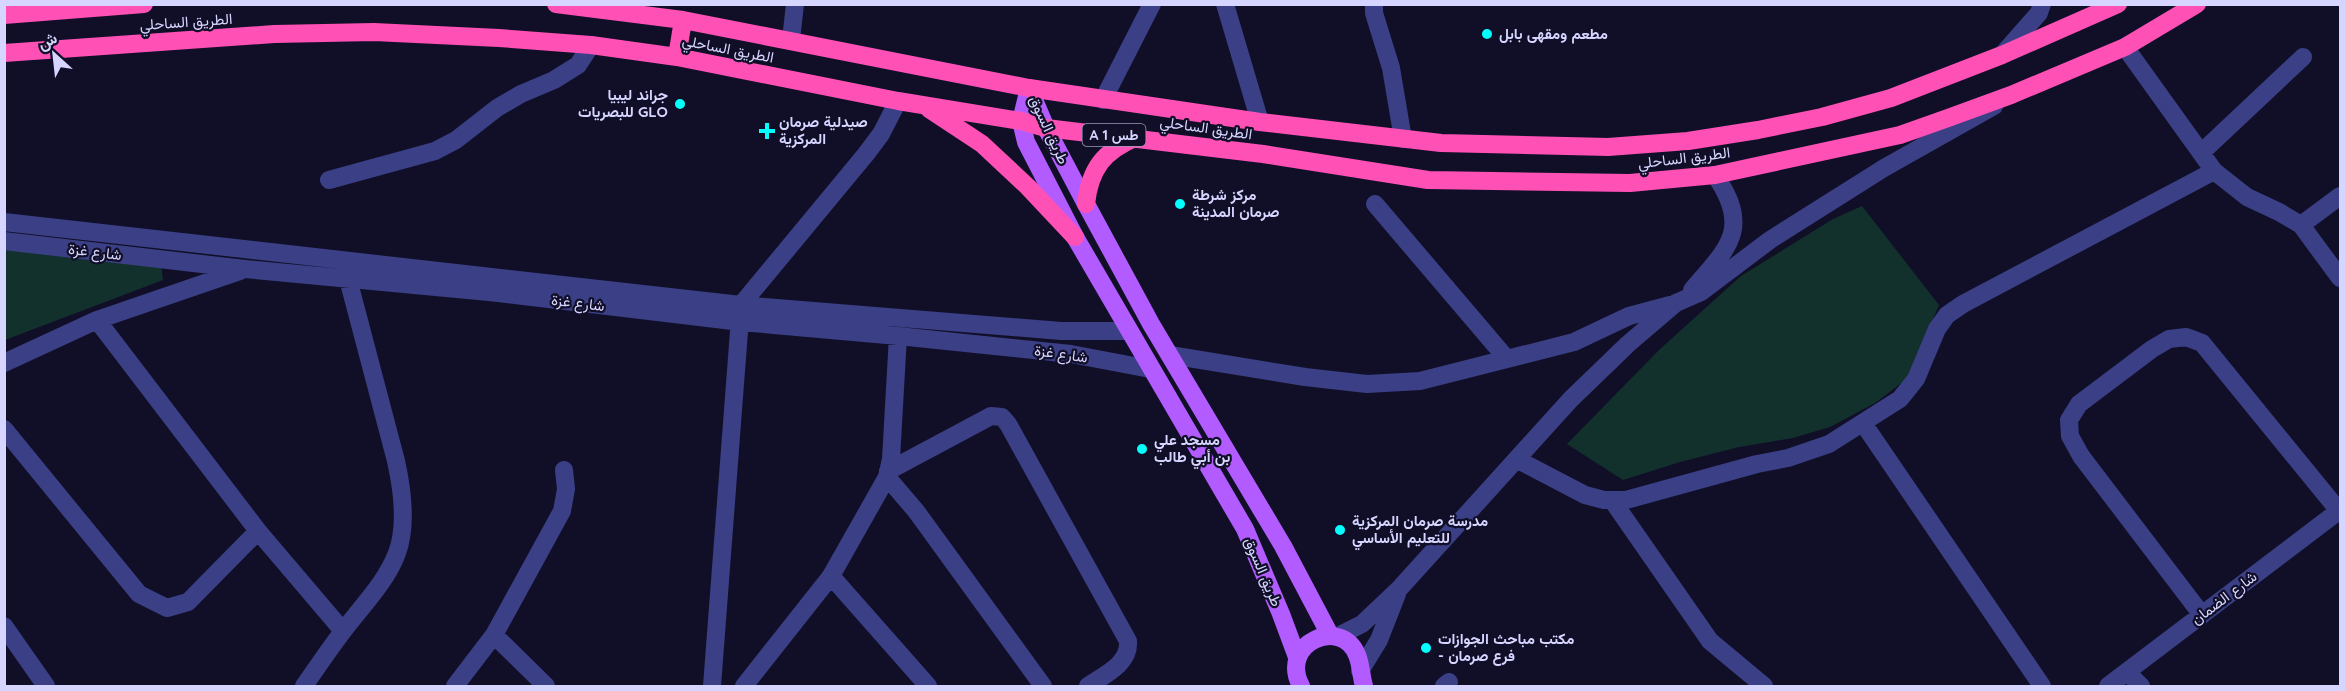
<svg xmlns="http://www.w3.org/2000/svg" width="2345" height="691" font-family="Quicksand,Vazirmatn,sans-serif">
<rect width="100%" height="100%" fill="#110f27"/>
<path fill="#12312d" d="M1862 206 1939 305 1908 378 1875 403 1830 427 1793 438 1739 447 1680 462 1623 480 1567 444 1659 350 1741 276 1833 219Z
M5 246 161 263 163 280 5 340Z"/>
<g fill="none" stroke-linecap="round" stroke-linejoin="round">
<path stroke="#3a3f86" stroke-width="18" d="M1225 4 1260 122
M1374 4V13L1391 68 1403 139
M791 40 795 4
M2125 47 2214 171 2247 197 2279 212 2301 225 2340 278
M2002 55 2039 13 2042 4
M1103 100 1152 4
M2202 152 2303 57
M329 180 435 151 456 140 497 108 521 94 554 80 578 65 591 45
M1375 204 1507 359
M4 222 741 305 1061 331H1128
M2301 225 2340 196
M4 241 245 269 489 292 741 322 898 336 1071 354 1150 369
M1692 290C1728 248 1752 229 1715 175
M97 320 258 531 343 631
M1170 355 1305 377 1367 384 1420 381 1574 342 1629 316 1670 305
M4 363 97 320 240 271
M1863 423 2042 686
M4 429 139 594 167 608 188 602 258 531
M1518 460 1585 495 1604 500H1626L1757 464 1788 458 1829 444 1900 399 1916 379 1937 329 1947 315 1963 304 2214 171
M888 471 991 416 1002 417 1008 424 1128 641C1130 664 1104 675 1088 686
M887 477 916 511 1043 686
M1612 500 1710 641 1764 686
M831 576 928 686
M2202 615 2081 456 2070 436 2069 420 2079 404 2152 349 2169 339 2186 337 2202 343 2339 511
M4 626 46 686
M494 635 546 686
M1336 637 1362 624 1399 589 1571 399 1628 344 1676 303 1701 292 1770 240 1884 168 1994 106
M1360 671 1379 640 1397 594
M2127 672 2141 686
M304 686C318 666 332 645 347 626 365 603 387 580 397 553 407 526 402 488 396 461L348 279
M455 686 494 635 562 511 566 489 564 470
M712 686 741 305 866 154 881 134 898 101
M744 686 831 576 887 477 891 459 898 336
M1444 686 1449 682
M2108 686 2340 510"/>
<path stroke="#b25cff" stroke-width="18" d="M1029 88 1021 121 1026 142 1075 237 1245 529 1281 614 1297 657
M1029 88 1046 128 1086 204 1151 324 1283 546 1330 635
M1301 686C1278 643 1342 616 1357 655 1361 664 1361 676 1364 686"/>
<path stroke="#ff50b6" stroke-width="18" d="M556 4 683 20 1029 88 1260 122 1441 143 1608 147 1688 141 1758 130 1822 117 1891 98 2002 55 2118 4
M4 15 144 4
M4 53 274 34 374 32 499 38 591 45 677 57 898 101 1021 121 1046 128 1263 154 1428 180 1630 183 1715 175 1900 135 1948 118 2011 95 2125 47 2197 4
M677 57 683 20
M929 109 982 144 1028 187 1075 237
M1086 204C1090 168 1104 151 1137 137"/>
</g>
<g fill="#01fffe" stroke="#110f27" stroke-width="2">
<circle cx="1487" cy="34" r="6"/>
<circle cx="680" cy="104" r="6"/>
<path d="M764 122h6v6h6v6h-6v6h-6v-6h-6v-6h6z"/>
<circle cx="1180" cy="204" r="6"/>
<circle cx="1142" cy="449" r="6"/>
<circle cx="1340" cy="530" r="6"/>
<circle cx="1426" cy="648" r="6"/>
</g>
<g text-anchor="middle" stroke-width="4.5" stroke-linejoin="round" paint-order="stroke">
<rect fill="#110f27" stroke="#9b9abe" stroke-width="1.5" x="1082.5" y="124" width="63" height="22" rx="4.5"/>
<g font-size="14" font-weight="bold" fill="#d6d5ff">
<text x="1114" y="140">A 1 طس</text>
</g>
<g font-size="15" fill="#d6d5ff" stroke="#110f27">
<text transform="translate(186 22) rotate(-4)" y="5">الطريق الساحلي</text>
<text transform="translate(728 49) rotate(11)" y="5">الطريق الساحلي</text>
<text transform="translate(1206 128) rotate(8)" y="5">الطريق الساحلي</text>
<text transform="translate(1049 130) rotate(65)" y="5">طريق السوق</text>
<text transform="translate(1684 158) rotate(-7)" y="5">الطريق الساحلي</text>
<text transform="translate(95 252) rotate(7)" y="5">شارع غزة</text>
<text transform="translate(578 303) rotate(7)" y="5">شارع غزة</text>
<text transform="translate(1061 354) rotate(8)" y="5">شارع غزة</text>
<text transform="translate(1263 572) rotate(67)" y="5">طريق السوق</text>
<text transform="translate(2224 598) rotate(-37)" y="5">شارع الضمان</text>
</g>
<g font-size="15" font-weight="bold" fill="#d6d5ff" stroke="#110f27" text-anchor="start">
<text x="1499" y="39">مطعم ومقهى بابل</text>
<text x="668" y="100" text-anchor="end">جراند ليبيا<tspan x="668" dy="17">للبصريات GLO</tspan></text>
<text x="779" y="127">صيدلية صرمان<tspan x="779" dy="17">المركزية</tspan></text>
<text x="1192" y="200">مركز شرطة<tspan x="1192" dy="17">صرمان المدينة</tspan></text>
<text x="1154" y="445">مسجد علي<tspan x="1154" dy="17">بن أبي طالب</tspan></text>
<text x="1352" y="526">مدرسة صرمان المركزية<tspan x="1352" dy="17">للتعليم الأساسي</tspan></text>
<text x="1438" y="644">مكتب مباحث الجوازات<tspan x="1438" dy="17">- فرع صرمان</tspan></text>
</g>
</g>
<rect width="2345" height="691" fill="none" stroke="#d6d5ff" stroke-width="12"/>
<g transform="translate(54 54) rotate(333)" stroke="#110f27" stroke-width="4.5" paint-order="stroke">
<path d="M0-4.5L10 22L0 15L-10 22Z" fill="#d6d5ff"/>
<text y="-9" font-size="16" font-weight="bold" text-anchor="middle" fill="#d6d5ff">ش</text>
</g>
</svg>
